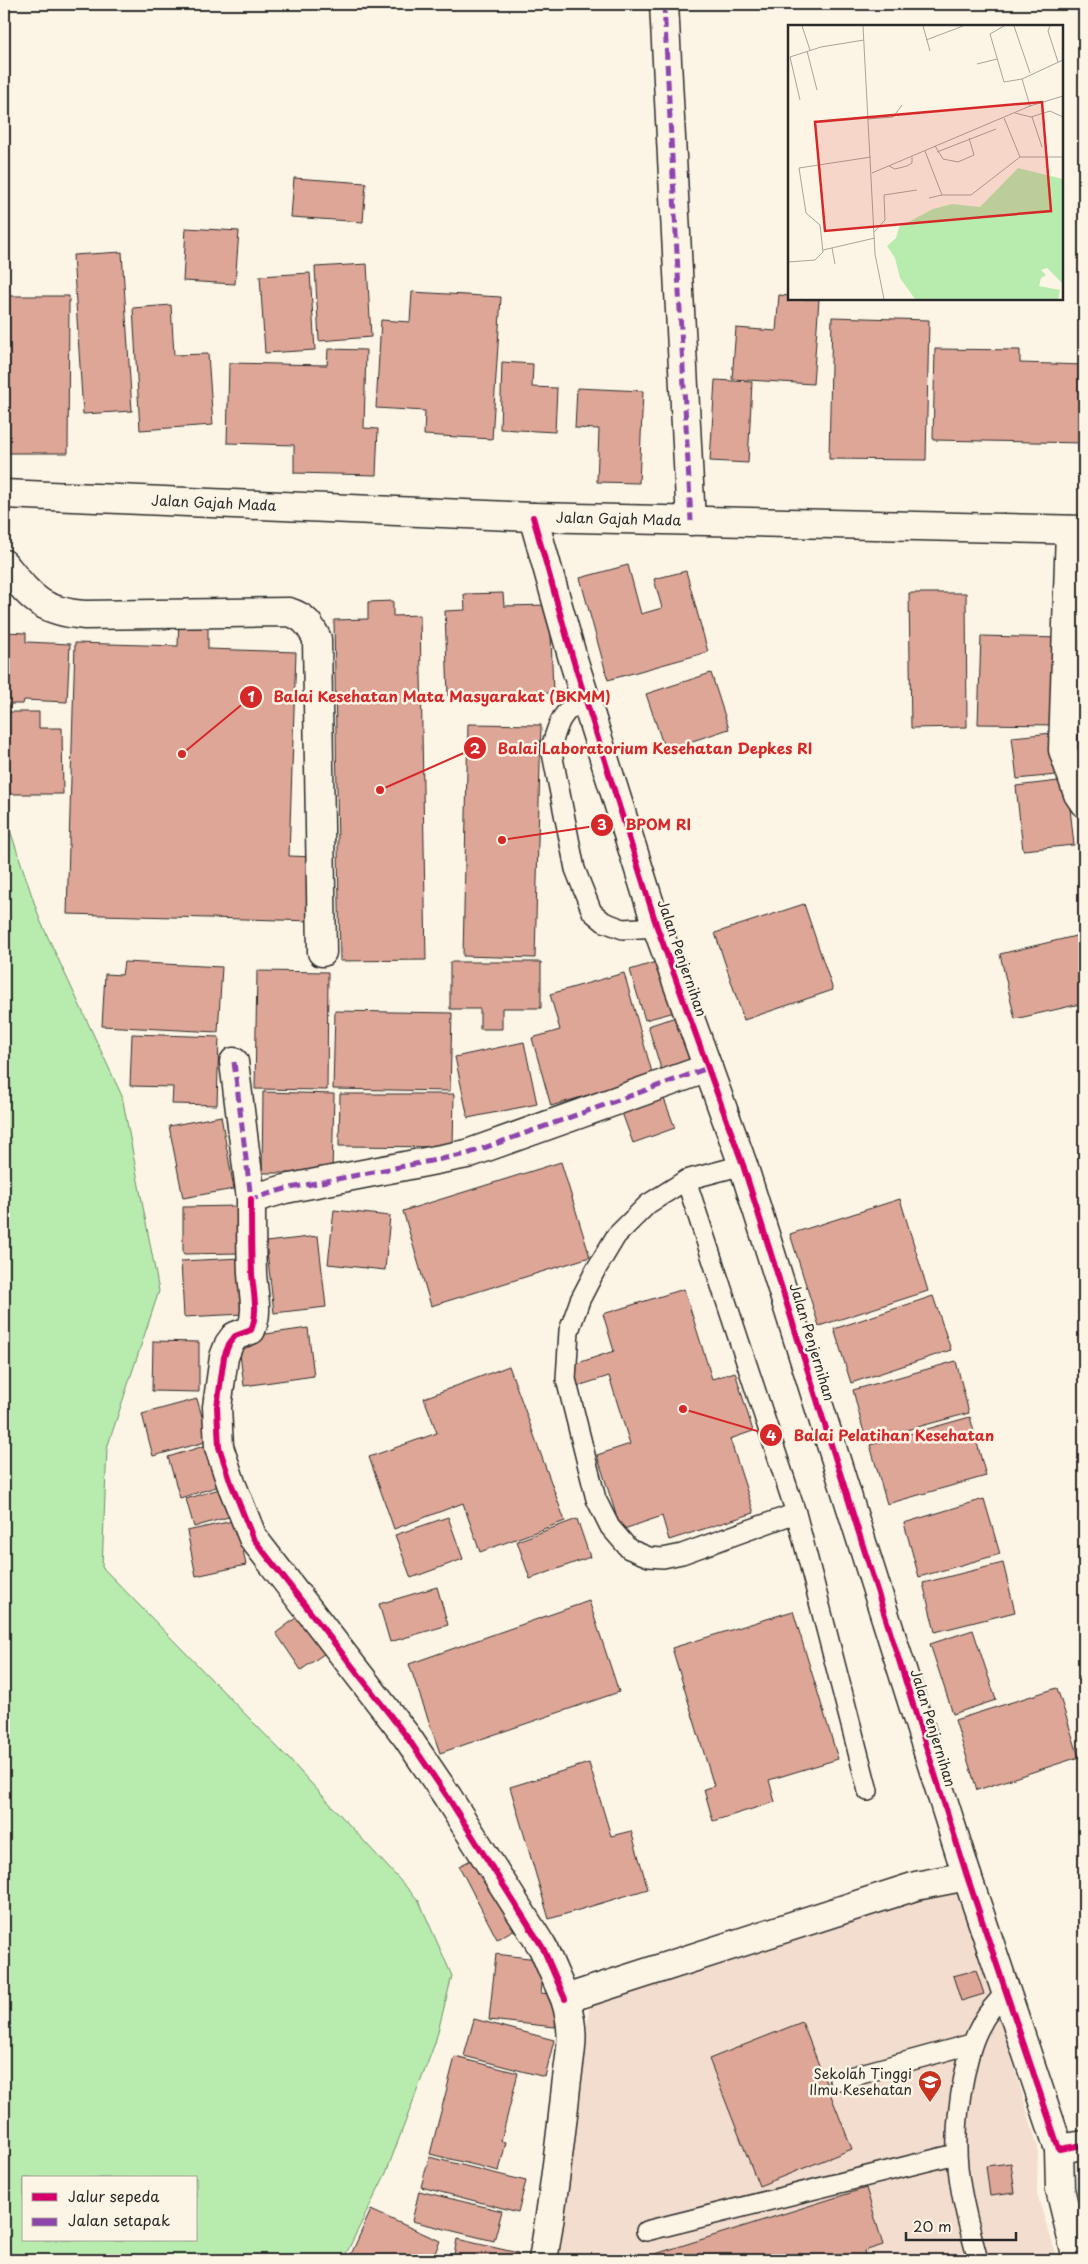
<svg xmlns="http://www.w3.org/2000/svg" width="1088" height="2264" font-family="'Playpen Sans',sans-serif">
<rect width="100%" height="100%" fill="#fcf5e5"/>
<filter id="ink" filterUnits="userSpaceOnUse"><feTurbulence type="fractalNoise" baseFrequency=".02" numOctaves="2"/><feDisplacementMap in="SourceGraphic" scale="10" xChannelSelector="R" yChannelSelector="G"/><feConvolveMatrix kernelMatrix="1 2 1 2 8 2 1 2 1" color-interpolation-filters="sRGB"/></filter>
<g filter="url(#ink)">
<path fill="#f3ddce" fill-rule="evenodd" d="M960 1886 1038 2147 1037 2195 1058 2260H866L864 2251 883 2245 865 2188 636 2260H554L571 2165 590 2000ZM976 1970 983 1994 961 2001 954 1977ZM802 2022 852 2149 759 2186 709 2059ZM1011 2163 1015 2193 990 2196 986 2167Z"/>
<path fill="#b7ecae" stroke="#718c6c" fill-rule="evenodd" d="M4 812 40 920 122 1096 159 1291 107 1448 102 1567 288 1758 419 1901 452 1976 435 2043 386 2173 343 2260H4ZM24 2178H196V2240H24Z"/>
<path fill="#dea697" stroke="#2b2b2b" d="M294 178 366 183 363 222 291 217Z
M186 228 239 231 235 284 183 281Z
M122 252 132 411 83 414 73 255Z
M367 264 371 337 319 341 315 267Z
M310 273 315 350 265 353 260 276Z
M412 292 501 297 492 439 424 435 425 411 376 408 381 320 410 322Z
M779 295 789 296V299H819L813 384 732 379 736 328 776 331Z
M4 296H69L68 453H4Z
M171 305 174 355 208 354 213 425 140 430 133 308Z
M832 317 929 320 926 460 829 459Z
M328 349 366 350 364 428 378 429 376 475 294 473V445L227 443 229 363 327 365Z
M935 349 1020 350V363L1084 365V443L933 440Z
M502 362 533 364 532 387 557 388 555 432 500 429Z
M715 380 752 382 748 463 710 461Z
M577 388 643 391 639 483 597 482 599 429 575 428Z
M628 565 641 614 662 608 654 579 686 571 708 652 608 680 580 578Z
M1076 581 1084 582V709H1073Z
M503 593 504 606 550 605 553 693 448 696 445 611 465 610 464 594Z
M909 593H966L967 727 911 728Z
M393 601V616L420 615 426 960 340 961 334 620 368 619V602Z
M179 617 208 618V649L296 652 289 856 316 857 314 921 67 914 75 643 178 646Z
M4 632 26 633V642L70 644 67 702 24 700 23 704H4Z
M981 636 1060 638 1057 725 978 724Z
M711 673 729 729 665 750 646 694Z
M8 712H39V728H62L63 794H8Z
M1083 716H1084V771H1082Z
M468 724 541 725 535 958 463 956Z
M1052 733 1056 775 1017 779 1012 737Z
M1067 780 1074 845 1023 850 1016 786Z
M804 904 833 990 744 1020 715 933Z
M1084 934V1003L1015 1019 1000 954Z
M659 961 675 1012 645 1020 630 970Z
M124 962 222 967 218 1032 102 1026 105 974 122 975Z
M450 962H541V1008H502V1029H480V1009H450Z
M257 971 328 972 327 1090 255 1089Z
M624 973 653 1076 551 1106 532 1038 560 1030 550 994Z
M335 1011 452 1013 450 1091 333 1089Z
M682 1015 696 1061 662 1072 648 1026Z
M132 1034 219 1037 217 1105 172 1104 173 1087 130 1086Z
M524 1042 537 1104 468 1118 455 1057Z
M263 1092 334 1094 332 1173H262Z
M340 1094H454L453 1147 339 1146Z
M663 1096 675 1128 633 1143 621 1110Z
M221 1116 234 1189 183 1198 169 1126Z
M561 1162 590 1257 431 1306 403 1211Z
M900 1199 928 1291 819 1326 790 1234Z
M239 1206 240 1253 183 1254V1207Z
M334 1210 390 1216 385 1270 328 1264Z
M318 1236 326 1307 274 1313 266 1242Z
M241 1258 244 1314 184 1317 181 1261Z
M684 1289 712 1379 735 1372 753 1431 730 1439 754 1513 669 1540 662 1516 621 1530 597 1455 630 1444 609 1376 575 1387 569 1366 614 1351 603 1314Z
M933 1296 951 1350 851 1383 834 1329Z
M308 1328 314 1376 244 1386 238 1338Z
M153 1341 199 1342V1392L152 1391Z
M956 1361 969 1413 866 1441 853 1390Z
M509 1366 565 1521 480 1552 463 1503 394 1529 369 1457 437 1433 424 1398Z
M197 1399 209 1441 153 1456 142 1414Z
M970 1417 986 1476 887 1504 870 1445Z
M214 1443 226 1484 180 1498 168 1457Z
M226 1487 235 1515 194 1527 186 1499Z
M984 1499 1000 1554 919 1577 904 1523Z
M448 1517 463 1559 411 1578 395 1535Z
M577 1519 590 1557 530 1579 517 1541Z
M237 1520 246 1565 196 1576 187 1531Z
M1003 1563 1015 1612 935 1632 923 1583Z
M437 1587 448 1625 390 1642 379 1604Z
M589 1601 619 1692 440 1753 409 1664Z
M793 1611 838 1759 769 1780 775 1802 713 1821 704 1789 714 1786 672 1648Z
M301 1614 328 1651 301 1670 276 1633Z
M973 1630 996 1700 953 1714 930 1644Z
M1057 1688 1079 1757 977 1790 955 1720Z
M589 1763 611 1836 631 1831 648 1889 549 1919 510 1787Z
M481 1855 519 1927 497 1939 459 1866Z
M496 1954 545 1960 541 1993 559 1995 555 2027 489 2020Z
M976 1970 984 1994 961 2001 953 1976Z
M474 2019 554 2040 545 2077 464 2056Z
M802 2022 852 2149 759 2186 709 2059Z
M455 2057 518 2073 501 2141 506 2142 499 2171 430 2154Z
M429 2157 526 2181 518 2212 421 2187Z
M1011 2163 1015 2193 990 2196 986 2166Z
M866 2188 883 2245 864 2251 866 2260H636Z
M419 2191 502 2211 494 2241 412 2221Z
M371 2210 440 2241 435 2253 447 2260 349 2259Z
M457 2239 518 2253 517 2260H453Z
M919 2255 921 2260H904Z"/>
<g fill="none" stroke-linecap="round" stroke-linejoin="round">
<g stroke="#2b2b2b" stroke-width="22">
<path id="service" d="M585 696C561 714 559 719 551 748L575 869 592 912 604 922 623 929 657 927
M743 1165 686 1180 648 1204 616 1236 595 1271 580 1300 569 1331 566 1379 596 1499 610 1527 629 1549 649 1557 663 1558 682 1554 796 1513
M686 1180 796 1513 868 1791
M839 2080 971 2044
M646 2231 956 2154
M978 2260C959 2191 949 2149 964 2077 968 2058 972 2040 982 2023 987 2012 997 2003 1005 1993"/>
</g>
<g stroke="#2b2b2b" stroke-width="31">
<path id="minor" d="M664 4 691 521
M1070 530 1063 750 1078 794 1084 803
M4 564C31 597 39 611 85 615L289 612C305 617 310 625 317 639L322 952
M234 1062 251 1199 285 1189 467 1154 708 1068
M251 1199C251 1224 251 1248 252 1273 253 1293 259 1311 251 1330L235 1336 229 1344 224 1357 217 1407 219 1447 231 1483 253 1538 407 1737 447 1796 543 1948 565 1999
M1059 2149 1060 2189 1077 2260
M543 2260C552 2206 559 2152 565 2097 568 2058 578 2039 565 1999L916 1886 967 1876"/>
</g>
<g stroke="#2b2b2b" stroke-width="31">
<path id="tertiary" d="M533 517 573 659 657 927 743 1165 967 1876 1059 2149 1084 2145"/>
</g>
<g stroke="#2b2b2b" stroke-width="31">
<g id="secondary">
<path id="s1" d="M4 494 533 517 1084 530"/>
</g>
</g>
<use href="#service" stroke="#fcf5e5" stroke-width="19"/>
<use href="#minor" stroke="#fcf5e5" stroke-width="28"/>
<use href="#tertiary" stroke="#fcf5e5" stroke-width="28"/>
<use href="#secondary" stroke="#fcf5e5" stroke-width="28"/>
<path stroke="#8e44ad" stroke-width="5" stroke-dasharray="10 5" stroke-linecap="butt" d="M664 4 691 521
M234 1062 251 1199 285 1189 467 1154 708 1068"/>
<g stroke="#fcf5e5" stroke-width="9">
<path id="cycleway" d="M533 517 573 659 657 927 743 1165 967 1876 1059 2149 1084 2145
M251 1199C251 1224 251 1248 252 1273 253 1293 259 1311 251 1330L235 1336 229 1344 224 1357 217 1407 219 1447 231 1483 253 1538 407 1737 447 1796 543 1948 565 1999"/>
</g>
<use href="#cycleway" stroke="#d6006c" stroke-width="6"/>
</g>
</g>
<defs>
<g id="university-pin" transform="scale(1.25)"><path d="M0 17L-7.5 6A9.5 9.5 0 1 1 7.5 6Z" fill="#c8321e" stroke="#fcf5e5"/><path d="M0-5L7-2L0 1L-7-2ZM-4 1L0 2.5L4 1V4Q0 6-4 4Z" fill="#fff"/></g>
</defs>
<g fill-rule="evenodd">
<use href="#university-pin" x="930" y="2082"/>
</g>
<g text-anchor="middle" stroke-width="5" stroke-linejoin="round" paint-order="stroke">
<g font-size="14" fill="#2b2b2b" stroke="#fcf5e5">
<text dy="5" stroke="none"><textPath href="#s1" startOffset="210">Jalan Gajah Mada</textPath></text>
<text dy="5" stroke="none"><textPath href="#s1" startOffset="615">Jalan Gajah Mada</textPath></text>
<text transform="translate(682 958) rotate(71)" y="5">Jalan Penjernihan</text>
<text transform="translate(812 1342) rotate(73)" y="5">Jalan Penjernihan</text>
<text transform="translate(933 1728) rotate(73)" y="5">Jalan Penjernihan</text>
</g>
<g font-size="14" fill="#2b2b2b" stroke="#fcf5e5" text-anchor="end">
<text x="912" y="2079">Sekolah Tinggi<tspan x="912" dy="16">Ilmu Kesehatan</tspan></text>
</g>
</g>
<g transform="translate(788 25)">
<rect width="275" height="275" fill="#fcf5e5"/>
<path d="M230 143 275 154V259L259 243 253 245 258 250 253 253 251 261 272 265 270 274H127L112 253 107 233 99 221 108 213 111 202 145 184 164 179 192 182Z" fill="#b7ecae"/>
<path fill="none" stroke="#a8a49b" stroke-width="1" d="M14 1 22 25M75 1 87 229 96 274M135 1 142 26M216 1 202 9 216 57 234 54M226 1 242 48M262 1 260 6 270 37M138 15 175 1M19 26 29 65M189 39 209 34M12 75 2 32 33 22 76 15M242 81 275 71M227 88 243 92 262 86 275 92M244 92 254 122M216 93 232 132H275M80 94 105 92 114 80M147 121 155 134 170 137 186 130 181 113M137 126 154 170 141 173M149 127 208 104M101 141 107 144 119 141 124 138V132M84 148 242 81 234 54 275 35M154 170H183L232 132M86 207 97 195 96 170 129 165M44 223 47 239M35 225 87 213M0 237 27 235 35 227 32 200 18 188 11 143 83 132"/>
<path fill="#d62828" fill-opacity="0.15" stroke="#d62828" stroke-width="2.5" d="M254 77 263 186 37 206 27 97Z"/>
<rect width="275" height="275" fill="none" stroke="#2b2b2b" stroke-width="2.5"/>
</g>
<path fill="none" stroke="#d62828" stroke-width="2" d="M182 754L251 697M380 790L475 748M502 840L602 825M683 1409L771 1435"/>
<g fill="#d62828" stroke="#fcf5e5" stroke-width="2">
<circle cx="182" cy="754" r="5"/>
<circle cx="380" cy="790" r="5"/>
<circle cx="502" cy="840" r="5"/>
<circle cx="683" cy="1409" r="5"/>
<circle cx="251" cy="697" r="12"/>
<circle cx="475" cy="748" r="12"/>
<circle cx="602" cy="825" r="12"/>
<circle cx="771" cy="1435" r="12"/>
</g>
<g font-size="15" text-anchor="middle" font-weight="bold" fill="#fff">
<text x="251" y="702">1</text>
<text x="475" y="754">2</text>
<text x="602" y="830">3</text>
<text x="771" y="1441">4</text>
</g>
<g font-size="15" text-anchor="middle" font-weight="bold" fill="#d62828" stroke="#fcf5e5" stroke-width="5" stroke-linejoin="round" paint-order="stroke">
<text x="442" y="702">Balai Kesehatan Mata Masyarakat (BKMM)</text>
<text x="655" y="754">Balai Laboratorium Kesehatan Depkes RI</text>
<text x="658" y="830">BPOM RI</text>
<text x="894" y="1441">Balai Pelatihan Kesehatan</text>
</g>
<rect width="1088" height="2264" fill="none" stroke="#fcf5e5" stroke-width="20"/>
<rect x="10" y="10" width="1068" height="2244" fill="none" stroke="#2b2b2b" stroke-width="2" filter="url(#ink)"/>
<rect x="22" y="2176" width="175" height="65" fill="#fcf5e5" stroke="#a8a49b"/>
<rect x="32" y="2193" width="25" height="8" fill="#d6006c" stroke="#a8a49b"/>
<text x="68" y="2202" font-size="15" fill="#2b2b2b">Jalur sepeda</text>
<rect x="32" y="2218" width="25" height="8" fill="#8e44ad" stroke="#a8a49b"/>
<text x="68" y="2226" font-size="15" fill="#2b2b2b">Jalan setapak</text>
<path d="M906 2232v8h110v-8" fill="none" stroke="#2b2b2b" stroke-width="2.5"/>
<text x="913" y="2232" font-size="15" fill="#2b2b2b" stroke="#fcf5e5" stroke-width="4" paint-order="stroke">20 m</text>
</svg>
